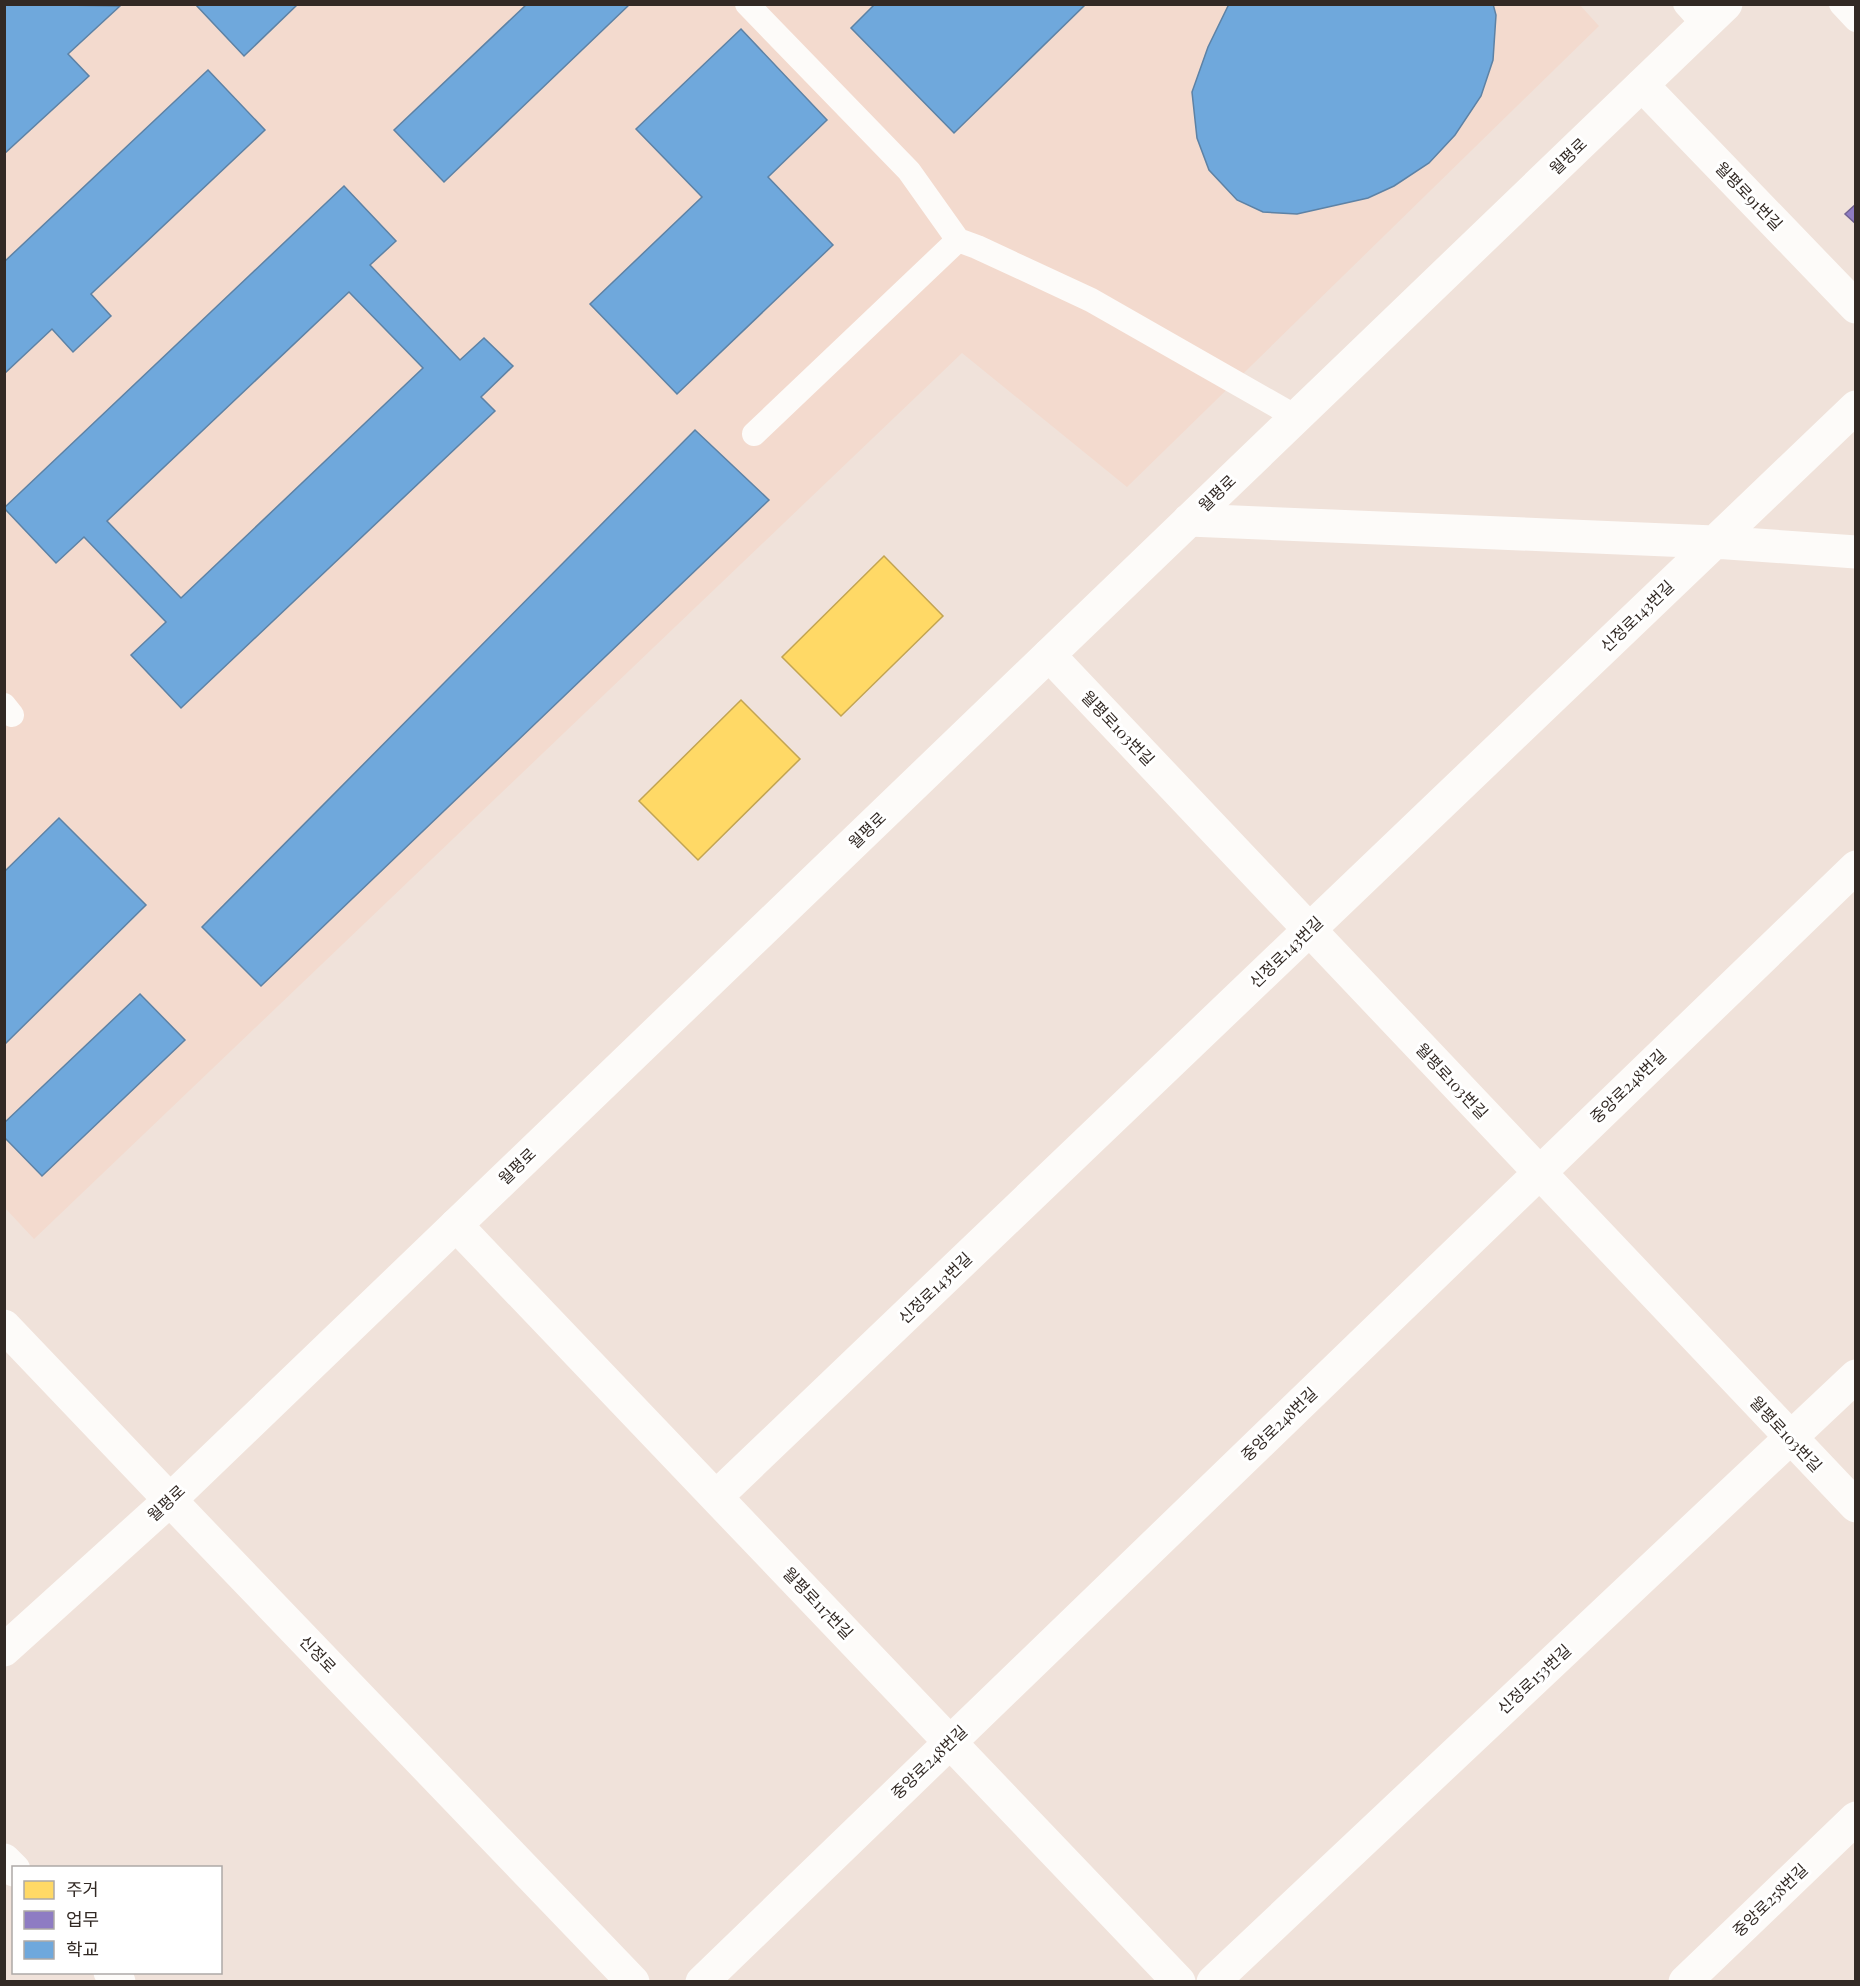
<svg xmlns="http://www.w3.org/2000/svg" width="1860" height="1986" font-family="'Playfair Display','Noto Sans KR',serif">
<rect width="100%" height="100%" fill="#f0e2da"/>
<path fill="#f3dace" d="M1579 4 1599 26 1127 487 962 353 34 1239 5 1208V5Z"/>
<path fill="#ffd966" stroke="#c2a452" stroke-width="1.5" d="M884 556 943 616 841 716 782 657Z
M741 700 800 759 698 860 639 801Z"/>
<path fill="#8e7cc3" stroke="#726393" stroke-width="1.5" d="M1856 204V224L1845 214Z"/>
<path fill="#6fa8dc" stroke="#5d82a5" stroke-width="1.5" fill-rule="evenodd" d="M4 4 120 6 68 54 89 76 4 154Z
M195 4H298L244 56Z
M527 4H630L444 182 394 130Z
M875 4H1086L954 133 851 28Z
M1229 4H1493L1496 15 1493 60 1481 96 1455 135 1429 163 1394 186 1368 198 1297 214 1263 212 1237 200 1209 170 1197 138 1192 92 1208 47Z
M741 29 827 120 768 177 833 245 677 394 590 304 702 197 636 129Z
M208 70 265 130 91 294 111 316 73 352 52 329 4 374V262Z
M344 186 396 241 370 265 460 360 484 338 513 366 481 397 495 411 181 708 131 655 166 622 84 537 56 563 4 508ZM349 292 423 368 181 598 107 521Z
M695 430 769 500 261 986 202 927Z
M59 818 146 905 4 1045V872Z
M140 994 185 1040 42 1176 4 1137V1123Z"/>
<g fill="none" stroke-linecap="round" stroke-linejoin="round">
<path stroke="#fdfbf9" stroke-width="24" d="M747 4 909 171 958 240
M1685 4 1704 25
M1841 4 1856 20
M754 434 958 240 977 247 1091 300 1296 417
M4 705 12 715"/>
<path stroke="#fdfbf9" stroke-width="33" d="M1642 85 1856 307
M1189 520 1714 542 1856 552
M1049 655 1856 1506
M456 1225 1179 1982
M716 1497 1856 407
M4 1860 14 1870
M110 1972 119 1982
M702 1982 1856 867
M1213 1982 1856 1376
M1685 1982 1856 1818"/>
<path stroke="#fdfbf9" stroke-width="33" d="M4 1326 170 1500 633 1982
M4 1650 170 1500 1726 4"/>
</g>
<g text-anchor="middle" stroke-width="6" stroke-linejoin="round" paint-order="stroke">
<g font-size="16" fill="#322924" stroke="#fff">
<text transform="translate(1568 156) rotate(-44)" y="6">월평로</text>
<text transform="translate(1749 196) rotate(46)" y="6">월평로91번길</text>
<text transform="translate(1217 493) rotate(-44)" y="6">월평로</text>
<text transform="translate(1637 616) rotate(-44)" y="6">신정로143번길</text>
<text transform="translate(1118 728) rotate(46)" y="6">월평로103번길</text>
<text transform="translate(867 830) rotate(-44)" y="6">월평로</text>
<text transform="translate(1286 952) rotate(-44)" y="6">신정로143번길</text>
<text transform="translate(1452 1081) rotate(47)" y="6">월평로103번길</text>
<text transform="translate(1628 1086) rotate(-44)" y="6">중앙로248번길</text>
<text transform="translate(517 1166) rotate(-44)" y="6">월평로</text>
<text transform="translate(935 1288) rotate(-44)" y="6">신정로143번길</text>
<text transform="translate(1279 1424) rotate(-44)" y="6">중앙로248번길</text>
<text transform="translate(1786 1434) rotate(47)" y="6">월평로103번길</text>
<text transform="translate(166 1503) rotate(-43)" y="6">월평로</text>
<text transform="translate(818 1603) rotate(46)" y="6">월평로117번길</text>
<text transform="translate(318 1654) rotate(46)" y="6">신정로</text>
<text transform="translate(1534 1679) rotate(-43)" y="6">신정로153번길</text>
<text transform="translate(929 1762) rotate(-44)" y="6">중앙로248번길</text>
<text transform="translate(1770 1900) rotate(-44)" y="6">중앙로258번길</text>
</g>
</g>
<rect width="1860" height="1986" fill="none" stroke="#322924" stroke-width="12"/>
<rect x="12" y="1866" width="210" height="108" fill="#ffffff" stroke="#ada9a7" stroke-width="1.5"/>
<rect x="24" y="1881" width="30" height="18" fill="#ffd966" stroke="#ada9a7" stroke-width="1.5"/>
<text x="66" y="1896" font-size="18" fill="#322924">주거</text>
<rect x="24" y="1911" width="30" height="18" fill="#8e7cc3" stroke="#ada9a7" stroke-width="1.5"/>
<text x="66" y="1926" font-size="18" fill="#322924">업무</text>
<rect x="24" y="1941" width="30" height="18" fill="#6fa8dc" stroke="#ada9a7" stroke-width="1.5"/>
<text x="66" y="1956" font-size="18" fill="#322924">학교</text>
</svg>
